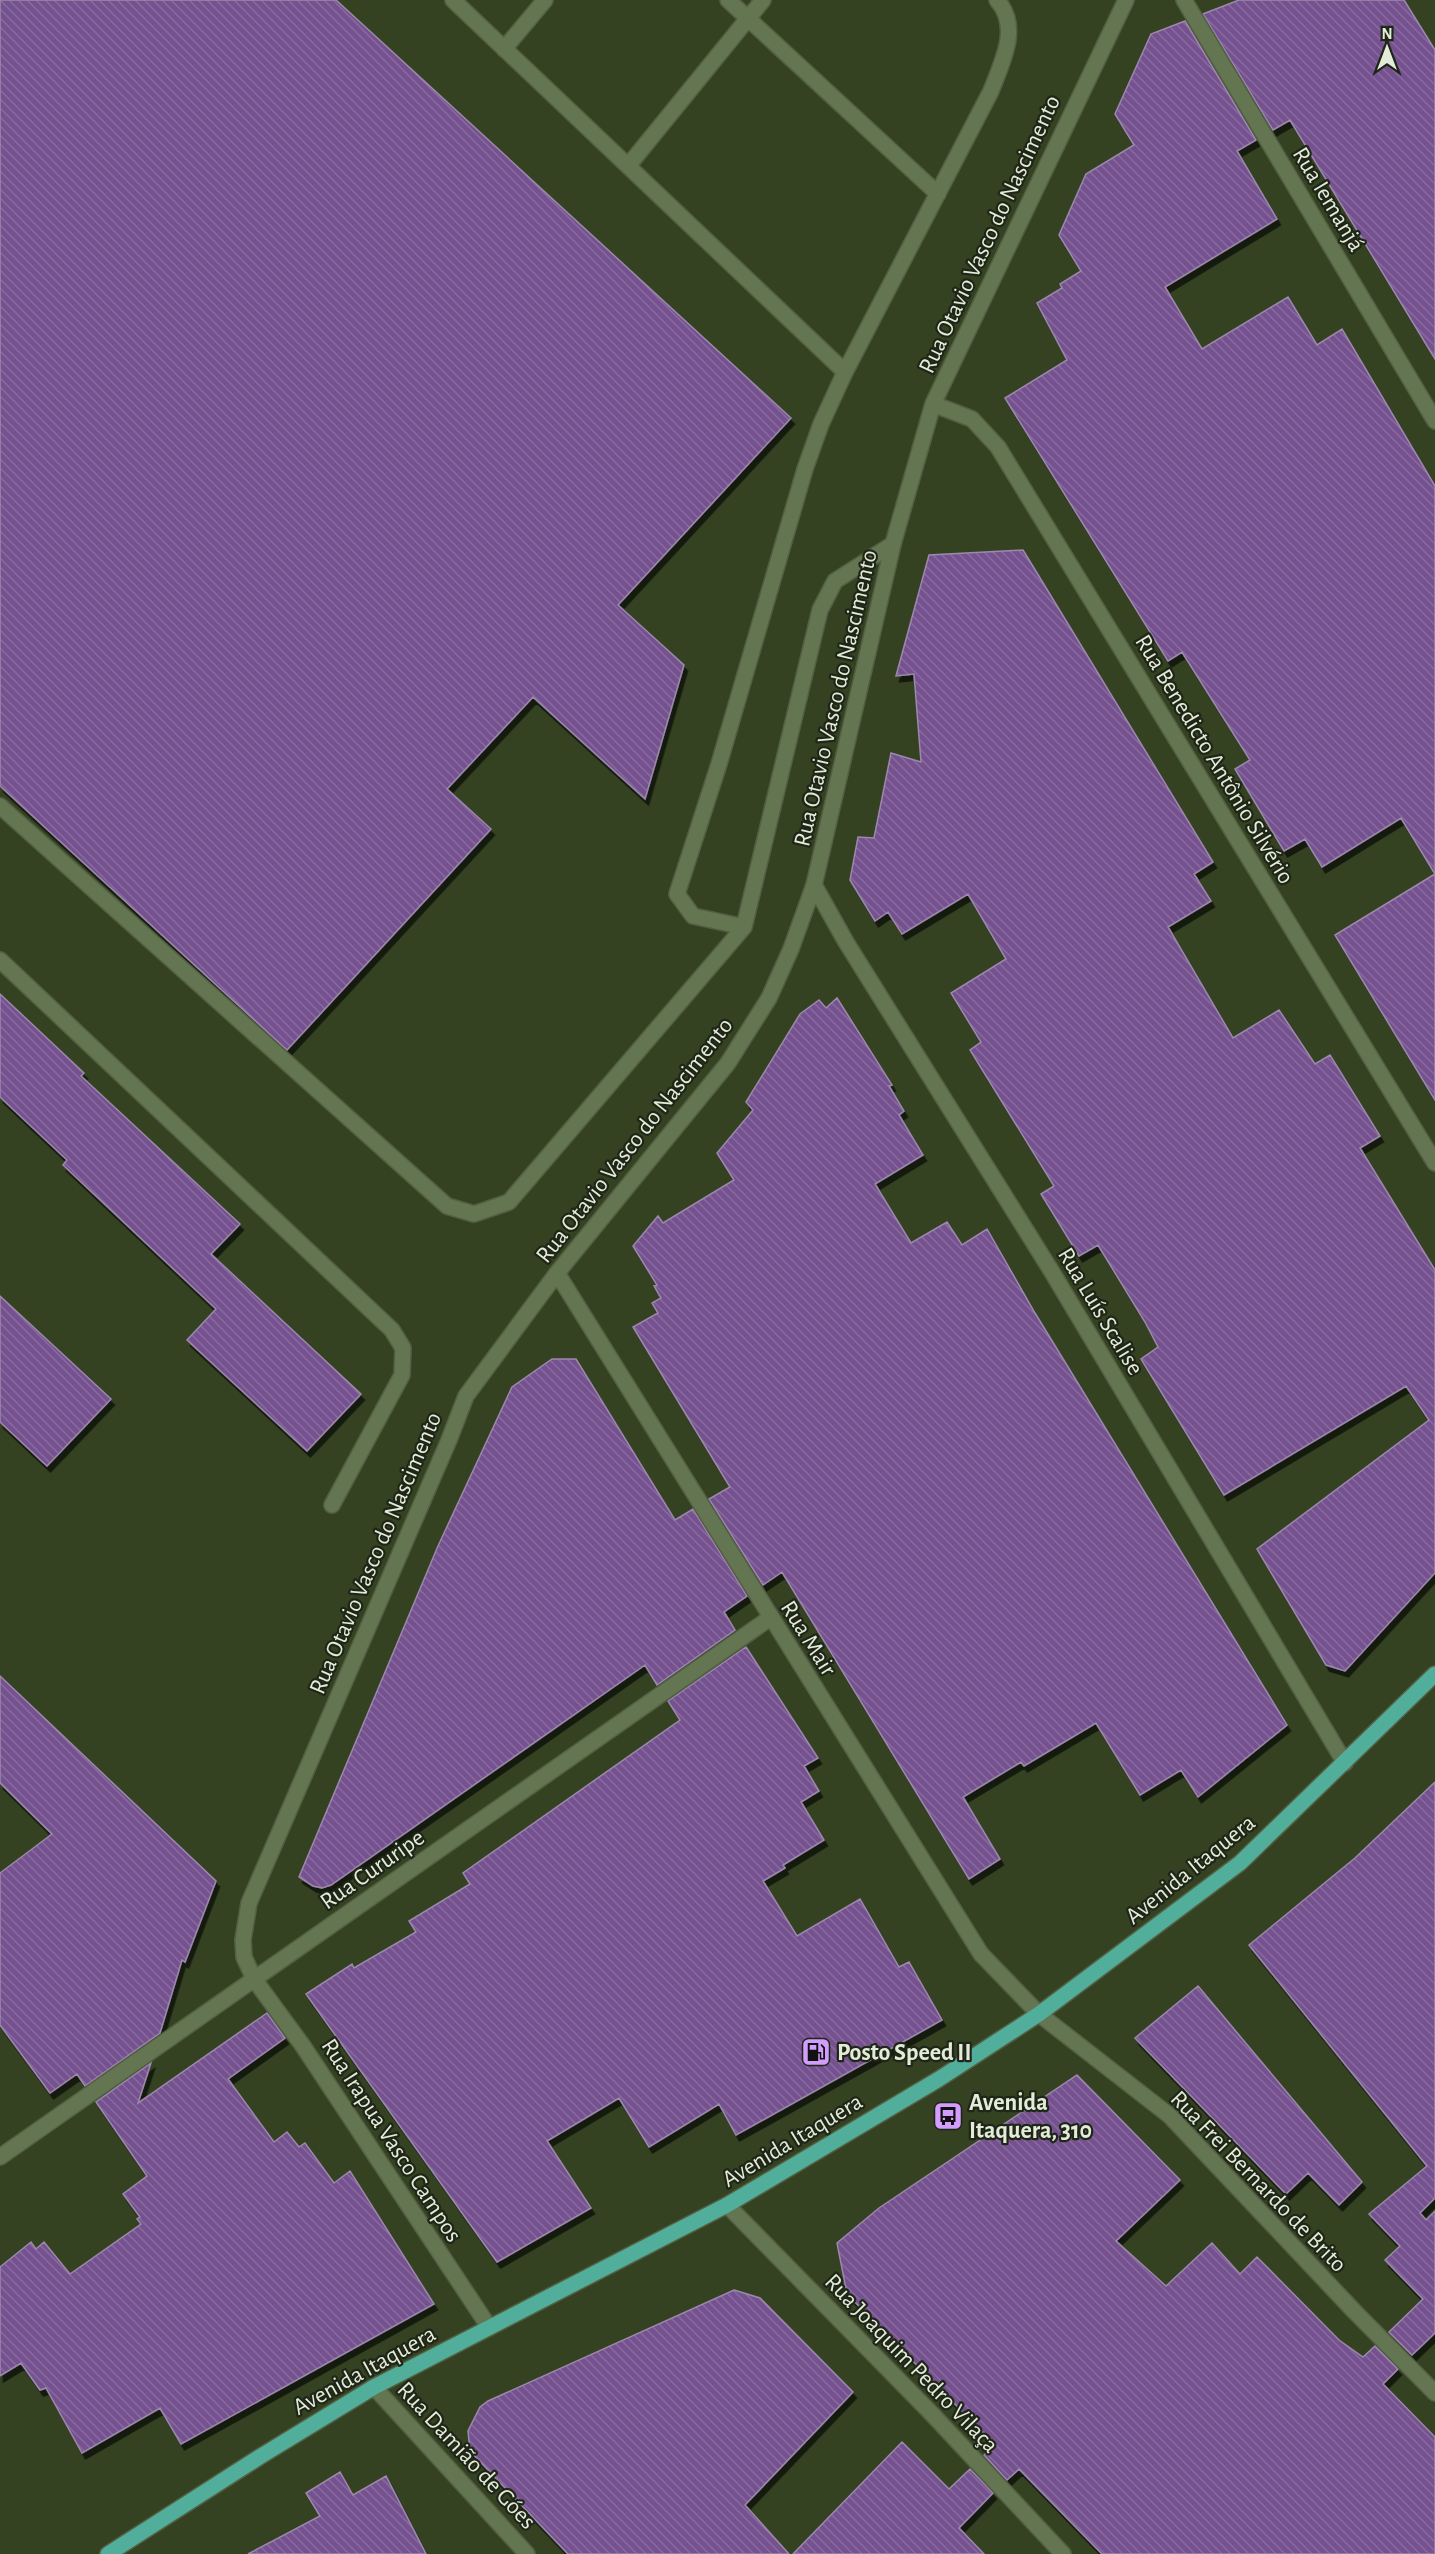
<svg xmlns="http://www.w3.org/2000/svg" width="1435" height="2554" font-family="'Alegreya Sans',sans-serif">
<defs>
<pattern id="building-back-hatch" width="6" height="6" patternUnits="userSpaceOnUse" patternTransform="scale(1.5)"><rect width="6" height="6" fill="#74518f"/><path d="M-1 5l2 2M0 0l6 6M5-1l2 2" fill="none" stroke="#886a9e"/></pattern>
<filter id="shadow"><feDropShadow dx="3.5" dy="6" stdDeviation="0" flood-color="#0009"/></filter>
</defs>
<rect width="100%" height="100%" fill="#344222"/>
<path fill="url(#building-back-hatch)" stroke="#9c89ad" stroke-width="1.5" filter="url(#shadow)" d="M0 0H336L791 418 618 605 684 665 645 799 533 697 447 789 491 829 287 1050 0 786Z
M1239 0H1404L1435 50V359L1290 120 1273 130 1203 14Z
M1185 21 1256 140 1237 151 1277 219 1165 287 1202 349 1288 297 1317 345 1342 329 1435 486V1100L1335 935 1435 874 1401 818 1322 867 1305 839 1284 851 1235 769 1250 760 1182 652 1168 661 1005 398 1067 360 1037 303 1062 288 1060 284 1081 271 1059 235 1086 174 1134 145 1115 114 1151 34Z
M1023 550 1213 862 1194 874 1211 901 1168 927 1233 1038 1279 1010 1315 1064 1330 1055 1380 1136 1360 1148 1435 1270V1573L1345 1671 1326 1665 1257 1549 1429 1420 1406 1386 1224 1495 1141 1359 1158 1347 1145 1322 1098 1245 1079 1256 1041 1194 1054 1186 970 1050 981 1042 951 993 1006 959 968 894 902 934 888 912 875 921 850 880 858 837 874 838 891 753 921 762 914 674 896 676 929 555Z
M0 994 84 1073 81 1076 240 1224 211 1254 361 1394 307 1451 187 1340 216 1309 63 1165 67 1160 0 1097Z
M837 998 892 1085 889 1086 904 1111 899 1115 923 1155 875 1184 911 1243 947 1222 962 1245 987 1229 1035 1313 1287 1725 1198 1797 1181 1770 1140 1795 1096 1723 1024 1766 1021 1762 963 1797 1000 1859 969 1879 782 1572 763 1585 709 1499 730 1487 633 1327 658 1313 652 1303 661 1298 654 1286 657 1285 633 1246 658 1216 663 1223 734 1180 717 1153 753 1110 746 1102 800 1014 819 1000 826 1008Z
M0 1296 111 1399 47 1466 0 1422Z
M552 1359H576L675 1520 693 1509 747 1596 724 1612 735 1630 657 1685 645 1665 331 1885 322 1888 313 1886 299 1877 438 1546 512 1387Z
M746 1647 818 1758 804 1766 819 1791 801 1802 824 1840 783 1865 785 1868 763 1881 797 1936 860 1899 899 1967 909 1962 942 2020 736 2135 719 2104 649 2147 619 2098 547 2141 591 2208 497 2262 306 1994 352 1964 354 1968 416 1932 409 1921 470 1884 463 1873 680 1720 668 1701Z
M0 1676 216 1881 185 1962 182 1960 160 2033 85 2086 77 2074 50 2093 0 2025V1873L52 1834 0 1783Z
M1435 1782V2198L1420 2213 1426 2220 1435 2211V2333L1412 2355 1389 2332 1423 2299 1385 2260 1400 2246 1369 2214 1427 2166 1249 1945 1355 1858Z
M1198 1986 1362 2182 1339 2205 1308 2173 1286 2194 1135 2038Z
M267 2013 285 2038 228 2079 274 2142 287 2132 299 2147 305 2143 334 2183 350 2171 434 2304 181 2444 160 2408 82 2453 46 2388 40 2390 21 2363 0 2376V2267L31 2242 36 2249 44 2242 70 2274 141 2224 137 2219 140 2217 123 2194 147 2176 96 2102 151 2063 138 2103Z
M1077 2075 1180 2180 1116 2241 1166 2286 1212 2243 1240 2274 1257 2257 1339 2340 1363 2357 1375 2346 1398 2369 1383 2384 1435 2437V2554H1102L1019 2469 1007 2480 984 2455 995 2445 847 2294 837 2243 879 2208Z
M734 2290 760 2298 853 2392 745 2505 789 2554H568L470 2451 468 2431 480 2407 488 2401Z
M902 2442 949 2489 970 2469 993 2493 959 2528 984 2554H793Z
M340 2472 353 2495 386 2476 426 2554H248L320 2516 306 2493Z"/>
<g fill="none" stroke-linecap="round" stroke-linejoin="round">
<g stroke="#535f43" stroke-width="18">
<path id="lane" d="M453 0 845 372
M728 0 938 194
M504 49 545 0
M628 166 763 0
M893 544 835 581 820 610 744 927 693 916 677 894 719 764 805 469 821 424 845 372 991 91C1002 62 1021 27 997 0
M0 806 447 1206 474 1214 509 1202 744 927
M0 960 392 1330 403 1348 402 1375 332 1505"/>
</g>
<g stroke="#535f43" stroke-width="18">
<path id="street" d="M1184 0 1435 421
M933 404 972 419 998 447 1435 1163
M814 885 846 942 1052 1272 1345 1763
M557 1273 981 1954 1039 2014 1170 2116 1354 2311 1435 2393
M0 2157 770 1618
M727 2205 932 2414 1063 2554
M489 2327 303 2046 254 1979 244 1957 243 1940 249 1903 449 1440 466 1396 557 1273 728 1063 769 998 791 949 814 885 893 544 933 404 1126 0
M374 2387 527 2554"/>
</g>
<g stroke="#535f43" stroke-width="18">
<path id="primary" d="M108 2554 261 2456 374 2387 727 2205 939 2079 1039 2014 1240 1863 1435 1674"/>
</g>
<use href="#lane" stroke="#647552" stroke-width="15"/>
<use href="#street" stroke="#647552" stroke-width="15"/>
<use href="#primary" stroke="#51ae9b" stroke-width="15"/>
</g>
<defs>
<g id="fuel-square" transform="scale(1.5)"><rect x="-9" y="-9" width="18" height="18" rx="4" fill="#d29dfd" stroke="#1f2618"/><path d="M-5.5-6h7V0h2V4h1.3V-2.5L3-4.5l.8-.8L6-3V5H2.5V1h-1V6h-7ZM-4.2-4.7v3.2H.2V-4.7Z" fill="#111"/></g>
<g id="bus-square" transform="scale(1.5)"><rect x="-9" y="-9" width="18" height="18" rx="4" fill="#d29dfd" stroke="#1f2618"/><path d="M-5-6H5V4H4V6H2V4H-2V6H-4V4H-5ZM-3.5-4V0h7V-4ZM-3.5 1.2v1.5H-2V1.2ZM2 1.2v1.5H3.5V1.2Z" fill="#111"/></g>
</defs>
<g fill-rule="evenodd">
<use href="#fuel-square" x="816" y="2052"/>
<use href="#bus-square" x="948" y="2116"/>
</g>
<g text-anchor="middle" stroke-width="4.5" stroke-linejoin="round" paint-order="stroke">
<g font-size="24" fill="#e3ecd9" stroke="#1f2618">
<text transform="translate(1329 199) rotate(59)" y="8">Rua Iemanjá</text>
<text transform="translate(989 234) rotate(-65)" y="8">Rua Otavio Vasco do Nascimento</text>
<text transform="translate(835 698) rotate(-77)" y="8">Rua Otavio Vasco do Nascimento</text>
<text transform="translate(1215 759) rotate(59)" y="8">Rua Benedicto Antônio Silvério</text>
<text transform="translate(634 1140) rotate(-52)" y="8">Rua Otavio Vasco do Nascimento</text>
<text transform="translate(1101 1311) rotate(59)" y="8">Rua Luís Scalise</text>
<text transform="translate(375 1553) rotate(-67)" y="8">Rua Otavio Vasco do Nascimento</text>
<text transform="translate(809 1638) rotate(58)" y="8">Rua Mair</text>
<text transform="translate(372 1869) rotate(-35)" y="8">Rua Cururipe</text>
<text transform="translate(1190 1869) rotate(-39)" y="8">Avenida Itaquera</text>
<text transform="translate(392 2140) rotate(57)" y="8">Rua Irapua Vasco Campos</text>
<text transform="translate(792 2140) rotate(-31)" y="8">Avenida Itaquera</text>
<text transform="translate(1259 2181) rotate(46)" y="8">Rua Frei Bernardo de Brito</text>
<text transform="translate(912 2363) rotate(46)" y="8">Rua Joaquim Pedro Vilaça</text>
<text transform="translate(364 2370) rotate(-29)" y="8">Avenida Itaquera</text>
<text transform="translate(467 2455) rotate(47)" y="8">Rua Damião de Góes</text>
</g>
<g font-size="24" font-weight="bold" fill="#e3ecd9" stroke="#1f2618" text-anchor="start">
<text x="837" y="2060">Posto Speed II</text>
<text x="969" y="2110">Avenida<tspan x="969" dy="28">Itaquera, 310</tspan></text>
</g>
</g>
<g transform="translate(1387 48)" stroke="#1f2618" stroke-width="4.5" paint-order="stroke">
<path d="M0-4.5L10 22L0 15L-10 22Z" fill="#e3ecd9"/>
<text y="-9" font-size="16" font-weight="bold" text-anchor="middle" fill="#e3ecd9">N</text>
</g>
</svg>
